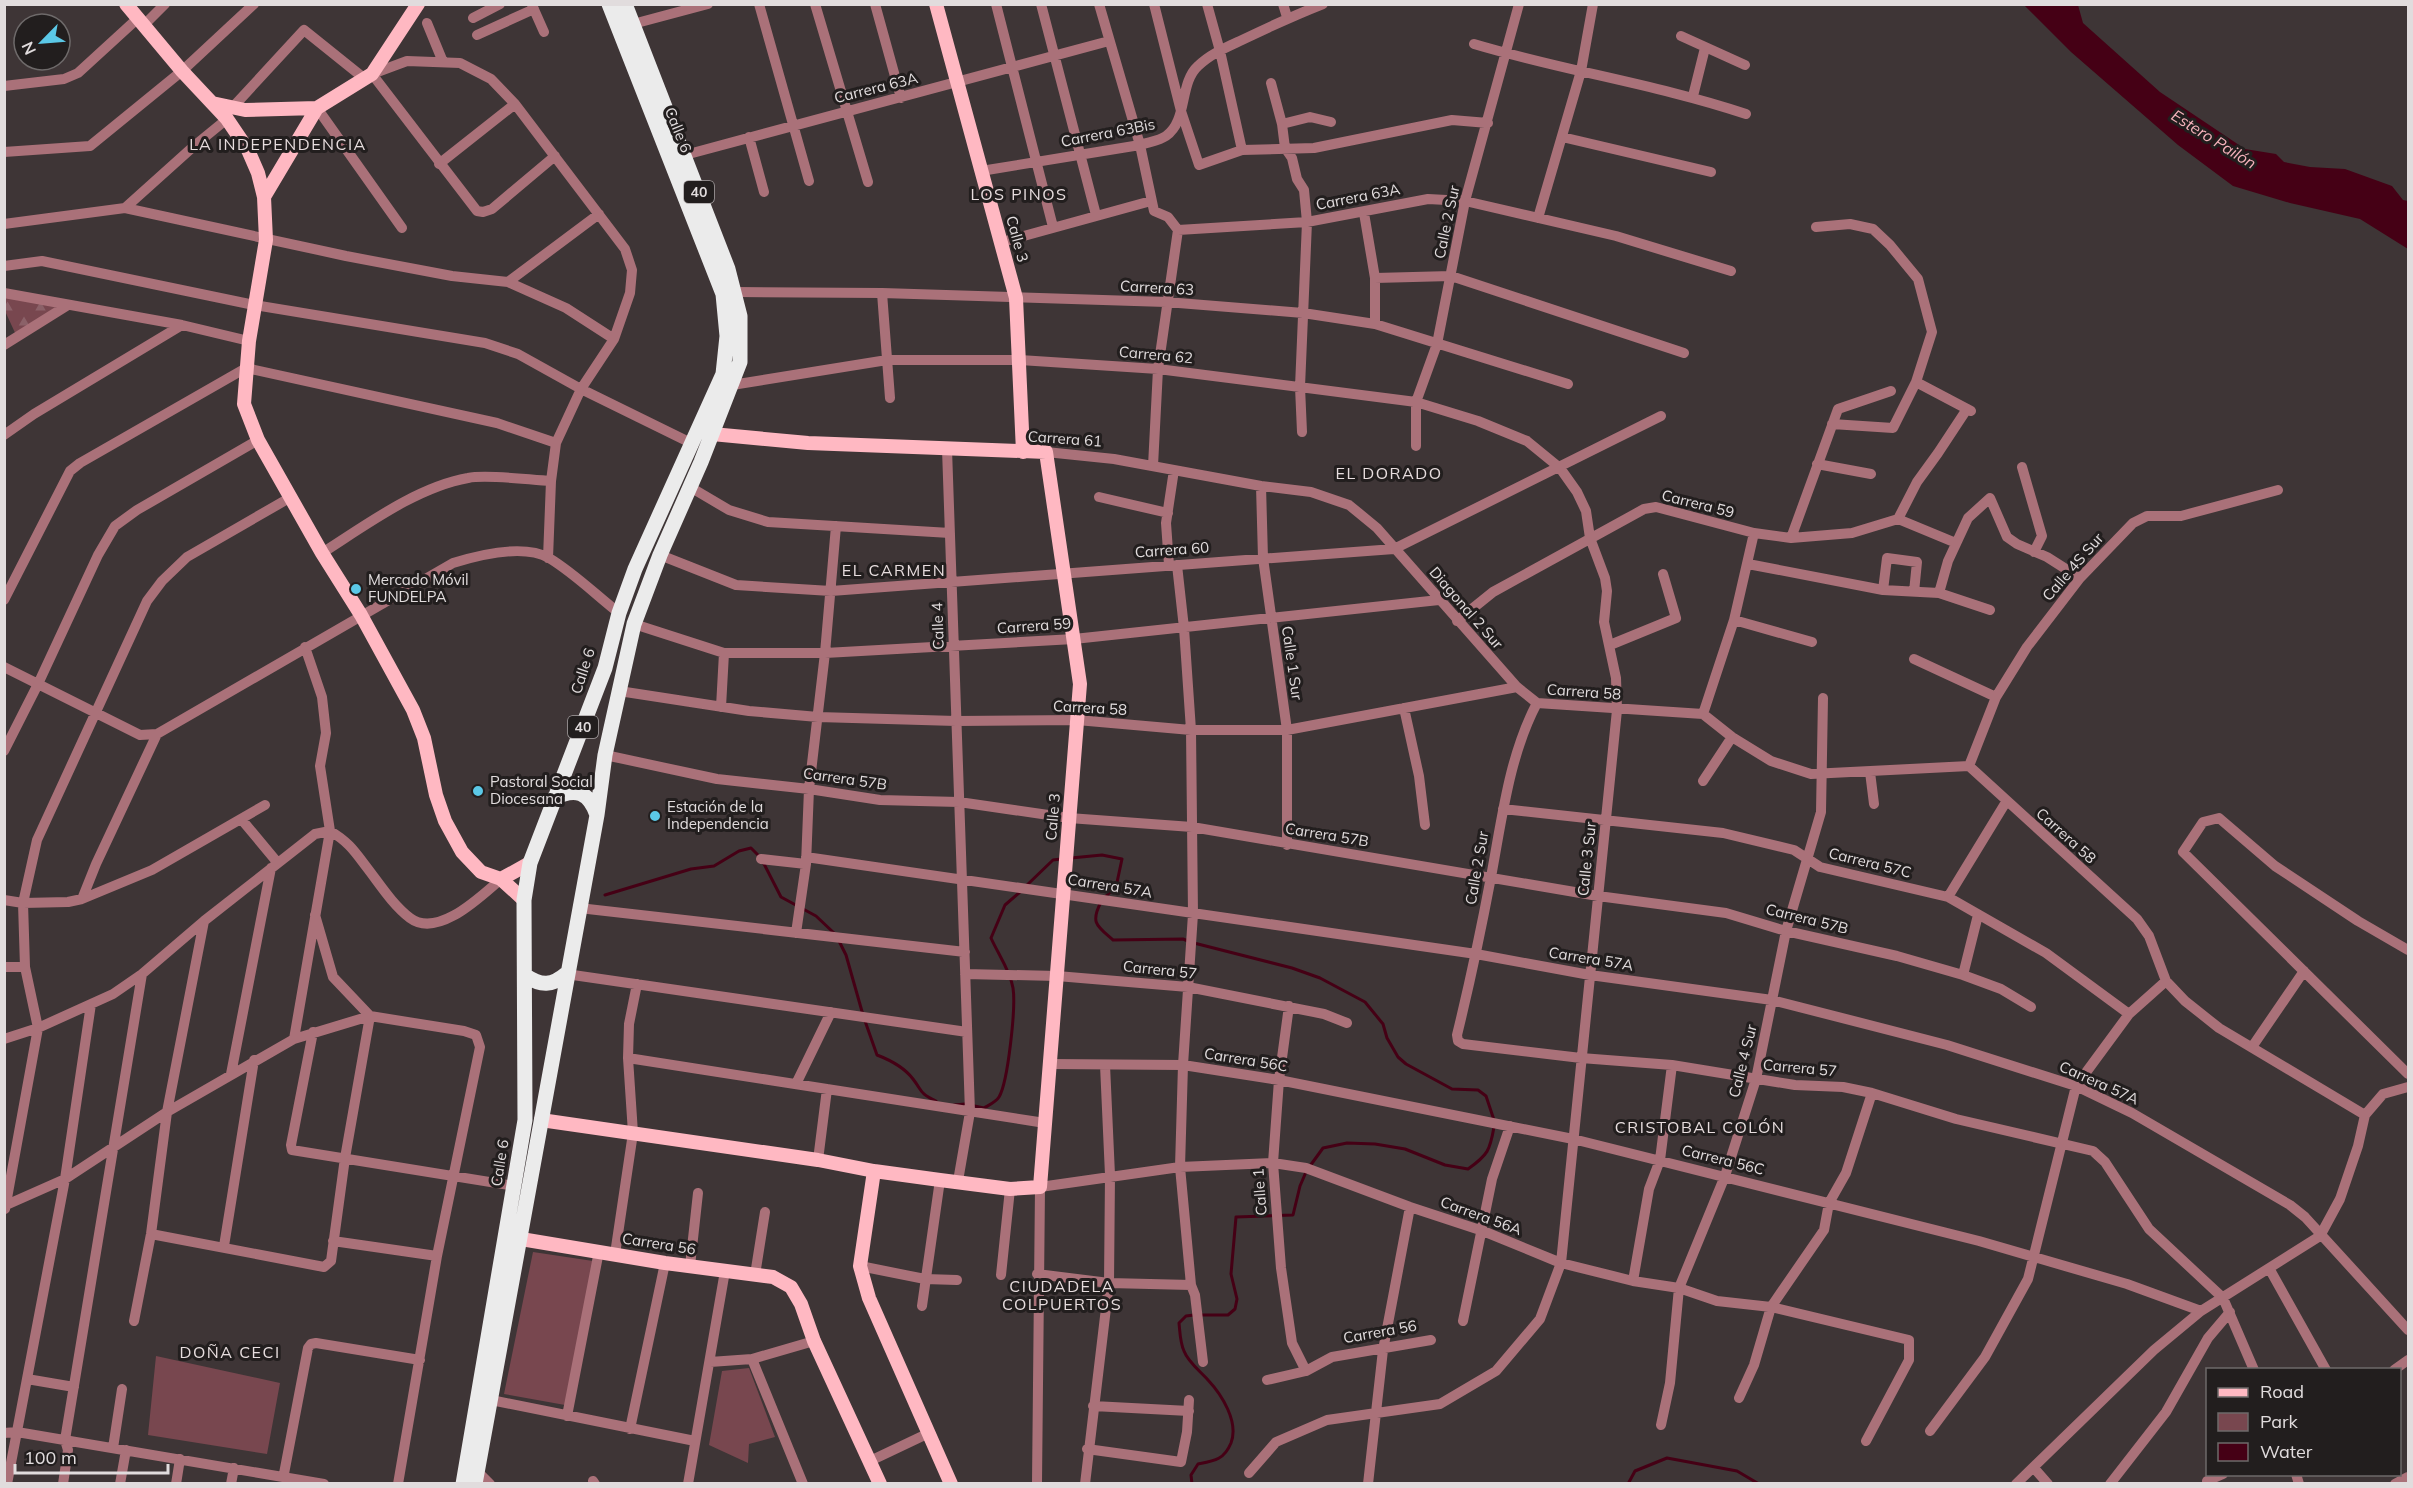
<svg xmlns="http://www.w3.org/2000/svg" width="2413" height="1488" font-family="Mulish,sans-serif">
<defs>
<pattern id="forest-firs" width="22" height="20" patternUnits="userSpaceOnUse" patternTransform="scale(1.5)"><rect width="22" height="20" fill="#78474f"/><path d="M5 1l3.5 6h-7zM16 11l3.5 6h-7z" fill="#8b6168"/></pattern>
</defs>
<rect width="100%" height="100%" fill="#3e3536"/>
<path fill="url(#forest-firs)" d="M4 293 68 305 17 337 5 311Z"/>
<path fill="#78474f" d="M533 1252 593 1261 565 1405 504 1394Z
M156 1356 280 1383 267 1454 148 1435Z
M749 1368 775 1437 749 1444 748 1463 709 1445 722 1371Z"/>
<path fill="#450015" d="M2024 5H2078L2083 23 2160 92 2245 149 2276 154 2284 162 2310 167 2345 169 2392 186 2403 200 2408 201V249L2360 219 2290 203 2233 186 2178 145 2071 52Z"/>
<g fill="none" stroke-linecap="round" stroke-linejoin="round">
<path stroke="#450015" stroke-width="3" d="M1071 858 1102 855 1122 859 1116 887 1105 897
M763 862 781 897 816 916 834 933
M1027 885 1053 860 1061 859
M605 895 691 869 714 866 739 851 751 848 759 856
M1101 902C1090 923 1097 926 1113 940L1183 939 1188 941
M839 941 846 955 863 1015
M1194 943 1292 968 1320 978 1365 1002 1383 1024 1387 1038 1398 1057 1406 1064 1452 1089 1478 1090 1486 1096 1494 1120
M865 1021 877 1055C890 1060 904 1067 913 1079 923 1092 919 1093 936 1101
M954 1105 965 1104 984 1108C989 1105 996 1102 999 1097 1008 1082 1016 1007 1013 988 1010 970 998 954 991 938L1005 905 1020 892
M1310 1166 1323 1148 1347 1143 1375 1144 1405 1149 1445 1165 1468 1169C1488 1155 1490 1150 1494 1127
M1200 1315H1228L1235 1309 1237 1299 1231 1274 1236 1217 1293 1215 1300 1186 1306 1172
M1192 1484 1191 1475 1198 1464C1214 1461 1224 1460 1231 1443 1239 1422 1222 1395 1208 1380 1200 1371 1188 1362 1184 1351 1180 1342 1180 1332 1179 1323L1186 1316 1194 1315
M1628 1484 1635 1471 1667 1458 1737 1471 1759 1484"/>
<path stroke="#aa7179" stroke-width="10" d="M759 4 809 181
M815 4 868 182
M875 4 901 98
M996 4 1053 227
M1041 4 1096 215
M1099 4 1140 145 1154 211 1168 217 1178 230
M1154 4 1181 111 1199 165 1242 150 1314 148 1452 120 1488 123
M1207 4 1220 51 1242 150
M1283 4 1287 17
M532 5 544 32
M473 18 500 4
M427 23 443 62
M633 24 708 4
M143 26 165 4
M477 35 534 9
M1681 36 1745 65
M1474 44C1564 71 1656 84 1746 114
M1271 83 1282 124 1285 148 1292 158 1297 179 1304 190 1307 222 1300 387 1302 432
M4 86 64 79 78 73 137 19
M1693 96 1705 48
M233 107 304 30 365 79
M317 108 402 228
M1282 124 1310 117 1331 122
M749 137 764 192
M1562 137 1711 172
M4 152 90 146 182 71 254 4
M685 155 1109 41
M439 164 515 104
M981 171 1140 145C1148 142 1159 141 1166 136 1188 121 1179 83 1198 66 1210 54 1227 47 1242 40 1269 27 1295 15 1323 4
M125 208 194 146 227 119
M1364 213 1375 278V324
M1538 218 1581 71 1593 4
M4 224 125 208 346 256 452 276 508 282 566 308 614 339
M1816 227 1850 224 1873 229 1890 245 1918 279 1932 332 1916 382 1893 428 1832 424
M1178 230 1307 222 1428 199 1465 201 1616 236 1731 271
M1002 242 1151 201
M4 266 42 261 254 305 485 343 518 354 581 389 693 444
M1375 278 1451 276 1684 353
M508 282 599 214
M735 292 882 293 1166 302 1303 313 1375 324 1568 384
M4 293 182 325 249 341
M882 293 890 398
M4 345 68 305
M1916 382 1971 411
M732 385 887 360H1020L1158 369 1416 402 1478 421 1527 441 1560 468 1577 492 1586 511 1590 538 1605 578 1607 591 1604 622 1616 678 1617 710 1561 1263 1540 1319 1496 1371 1440 1404 1327 1420 1276 1442 1249 1473
M4 435 34 414 182 325
M1416 446V402L1437 344 1465 201 1519 4
M947 449 970 1112 958 1181
M1046 452 1114 459 1261 486 1311 492 1349 505 1377 528 1517 687 1537 703 1703 714 1732 737 1771 761 1811 774 1969 766 2137 919 2149 936 2166 981 2185 1001 2219 1028 2365 1115
M1817 464 1871 474
M1153 466 1158 369 1178 230
M2022 467 2042 536 2034 552
M1261 486 1263 558 1287 730V845
M690 487 729 510 768 522 950 533
M1099 497 1168 513
M1898 519 1917 482 1938 453 1967 409
M1791 538 1838 409 1891 391
M322 553C366 525 417 487 468 478 487 474 530 480 551 481
M660 555 736 585 831 591 1394 549 1661 416
M548 558 551 481 556 443 581 389 614 339 630 293 632 270 625 249 515 104 491 79 460 63 407 61 372 74 477 211 483 212 492 209 555 156
M1748 564 1883 590 1939 593 1990 610
M1169 565 1166 523 1174 470
M1177 565 1184 628 1191 730 1193 914 1183 1065 1180 1167 1191 1285 1195 1295 1203 1362
M1883 590 1887 558 1917 562 1914 592
M1939 593 1948 561 1968 518 1990 498 2007 537 2017 544 2047 557 2080 578
M4 600 70 471 80 463 246 368 497 423 556 443
M1734 620 1812 642
M1457 621 1493 592 1644 509 1656 507 1754 533 1791 538 1852 533 1898 519 1956 543
M634 624 724 653H825L1074 639 1439 600
M1610 645 1676 618 1663 574
M1914 659 1996 697
M4 667 140 735 157 734 453 563C479 555 524 544 549 558 574 573 596 595 619 613
M619 691 749 711 818 717 956 721 1077 720 1191 730H1287L1517 687
M1537 703C1509 756 1502 819 1491 877 1481 930 1470 982 1457 1035L1458 1041 1463 1044 1581 1058 1672 1065 1795 1085 1843 1087 1872 1093 1956 1119 2093 1151 2105 1162 2149 1229 2223 1298 2254 1370
M721 707 724 653
M1404 708 1419 776 1425 825
M1703 714 1734 620 1754 533
M4 751 38 684 98 555 115 526 137 510 258 440
M605 755 717 779 809 789 880 800 959 802 1069 818 1192 827 1598 896 1726 913 1786 931 1897 956 1963 975 2001 989 2031 1007
M1969 766 1996 697 2027 647 2080 578 2133 523 2147 516H2181L2278 490
M1870 772 1874 804
M1703 781 1732 737
M1503 809 1723 833 1794 850 1820 867 1948 897 2046 953 2129 1014
M242 820 277 862
M806 857 1476 954 1590 975 1772 1000 1947 1045 2076 1086 2132 1113 2290 1205 2305 1217 2408 1330
M761 859 806 864
M1948 897 2006 802
M82 899 96 864 157 734
M4 900 23 903 68 902 82 899 152 870 265 805
M579 908 965 952
M796 933 806 864 809 789 825 653 836 526
M2408 950 2358 921 2275 866 2219 818 2203 822 2183 852 2408 1074
M4 967H25
M566 974 967 1032
M965 974 1057 976 1188 987 1324 1014 1347 1023
M1963 975 1978 915
M1289 1006 1279 1080 1273 1163 1281 1268 1292 1343 1306 1371
M313 1032 291 1145 292 1150 515 1186
M4 1039 38 1028 113 994 142 974 204 921 315 834 330 831C349 842 355 852 368 869 381 886 393 905 410 918 438 939 481 896 501 879
M294 1039 330 831 320 766 326 733 322 697 305 647
M2252 1047 2304 971
M628 1058 1045 1123
M1049 1064 1183 1065 1279 1080 1573 1139 1979 1241 2127 1284 2201 1311
M231 1074 271 868
M796 1084 831 1012
M818 1160 827 1089
M4 1206 65 1179 167 1112 294 1039 370 1016 464 1031 476 1035 480 1047 437 1256 398 1484
M5 1209 38 1028 25 967 23 903 37 840 147 601 162 581 187 557 291 497
M151 1234 324 1267 331 1261 345 1158 370 1016 333 977 315 915
M333 1241 437 1256
M224 1246 254 1060
M615 1254 633 1133 628 1058 629 1024 637 984
M690 1266 698 1193
M860 1266 925 1279 957 1280
M2269 1268 2326 1370
M1037 1274 1109 1283 1191 1285
M755 1275 765 1212
M1001 1275 1010 1189
M1633 1281 1649 1189 1660 1160 1672 1065
M922 1306 940 1180
M134 1321 151 1234 167 1112 204 921
M1463 1321 1492 1179 1510 1126
M752 1359 803 1484
M710 1362 752 1359 814 1341
M2394 1370 2408 1360
M27 1379 74 1387
M1267 1380 1306 1371 1332 1357 1431 1340
M1739 1398 1754 1365 1771 1307 1824 1230 1829 1203 1846 1173 1872 1093
M491 1400 695 1441
M1093 1406 1189 1411
M567 1416 599 1251
M1661 1425 1670 1383 1679 1288 1725 1176 1756 1079 1786 931 1821 812 1823 698
M630 1429 665 1263
M1930 1431 1985 1357 2028 1279 2076 1086 2129 1014 2166 981
M4 1433 17 1432 324 1484
M113 1448 122 1389
M1087 1449 1181 1462 1187 1432 1189 1400
M870 1461 929 1433
M2034 1468 2048 1484
M477 1471 490 1484
M2296 1474 2299 1484
M593 1481 595 1484
M2207 1481 2223 1474
M7 1484 65 1179 91 1004
M63 1484 68 1450 65 1440 142 974
M120 1484 126 1450
M176 1484 180 1459
M231 1484 234 1468
M282 1484 308 1348 311 1344 316 1343 420 1360
M688 1484 725 1271
M1037 1484 1040 1187 1180 1167 1273 1163 1306 1168 1410 1207 1483 1231 1561 1263 1633 1281 1679 1288 1717 1301 1771 1307 1909 1340V1360L1866 1441
M1085 1484 1109 1283 1110 1175 1105 1065
M1368 1484 1383 1350 1410 1207
M2016 1484 2154 1350 2201 1311 2320 1236 2340 1199 2358 1146 2365 1115 2383 1094 2408 1087
M2110 1484 2166 1412 2208 1338 2230 1312
M2395 1484 2408 1477"/>
<path stroke="#ffb8c2" stroke-width="14" d="M126 4 182 71 227 119 248 150 258 173 264 197 266 240 249 341 244 404 258 440 322 553 361 615 413 710 424 738 436 795 445 821 462 852 481 872 501 879 524 900
M936 4 1016 298 1023 452
M212 103 245 110 317 108
M264 197 317 108 372 74 418 4
M501 879 530 863
M541 1120 818 1160 874 1171 940 1180 1010 1189 1040 1187 1080 684 1046 452 808 443 712 434
M874 1171 860 1266 869 1298 951 1484
M521 1239 665 1263 773 1277 791 1287 801 1304 814 1341 880 1484"/>
<path stroke="#ebebeb" stroke-width="15" d="M554 798C576 787 589 792 597 815
M526 976C541 986 552 986 566 974
M463 1484 525 1120 524 900 530 863 605 668 619 613 635 569 723 374 727 336 723 294 609 4
M475 1484 597 815 605 755 634 624 660 555 701 462 740 362V316L728 269 625 4"/>
</g>
<g fill="#5bc8e7" stroke="#221e1e" stroke-width="2">
<circle cx="356" cy="589" r="6"/>
<circle cx="478" cy="791" r="6"/>
<circle cx="655" cy="816" r="6"/>
</g>
<g text-anchor="middle" stroke-width="6" stroke-linejoin="round" paint-order="stroke">
<g fill="#221e1e" stroke="#a8a3a4" stroke-width="1.5">
<rect x="684" y="181" width="30" height="22" rx="4.5"/>
<rect x="568" y="716" width="30" height="22" rx="4.5"/>
</g>
<g font-size="14" font-weight="bold" fill="#e1dcdd">
<text x="699" y="197">40</text>
<text x="583" y="732">40</text>
</g>
<g font-size="15" fill="#e1dcdd" stroke="#221e1e">
<text transform="translate(876 88) rotate(-14)" y="5">Carrera 63A</text>
<text transform="translate(678 130) rotate(68)" y="5">Calle 6</text>
<text transform="translate(1108 133) rotate(-11)" y="5">Carrera 63Bis</text>
<text transform="translate(1358 197) rotate(-11)" y="5">Carrera 63A</text>
<text transform="translate(1447 222) rotate(-78)" y="5">Calle 2 Sur</text>
<text transform="translate(1017 239) rotate(75)" y="5">Calle 3</text>
<text transform="translate(1157 288) rotate(3)" y="5">Carrera 63</text>
<text transform="translate(1156 355) rotate(5)" y="5">Carrera 62</text>
<text transform="translate(1065 439) rotate(4)" y="5">Carrera 61</text>
<text transform="translate(1698 504) rotate(14)" y="5">Carrera 59</text>
<text transform="translate(1172 550) rotate(-4)" y="5">Carrera 60</text>
<text transform="translate(2073 567) rotate(-49)" y="5">Calle 4S Sur</text>
<text transform="translate(1466 608) rotate(49)" y="5">Diagonal 2 Sur</text>
<text transform="translate(938 626) rotate(-92)" y="5">Calle 4</text>
<text transform="translate(1034 626) rotate(-4)" y="5">Carrera 59</text>
<text transform="translate(1292 663) rotate(82)" y="5">Calle 1 Sur</text>
<text transform="translate(583 671) rotate(-72)" y="5">Calle 6</text>
<text transform="translate(1584 692) rotate(4)" y="5">Carrera 58</text>
<text transform="translate(1090 708) rotate(3)" y="5">Carrera 58</text>
<text transform="translate(845 779) rotate(8)" y="5">Carrera 57B</text>
<text transform="translate(1053 817) rotate(-85)" y="5">Calle 3</text>
<text transform="translate(1327 835) rotate(9)" y="5">Carrera 57B</text>
<text transform="translate(2066 836) rotate(42)" y="5">Carrera 58</text>
<text transform="translate(1587 859) rotate(-84)" y="5">Calle 3 Sur</text>
<text transform="translate(1870 863) rotate(14)" y="5">Carrera 57C</text>
<text transform="translate(1477 868) rotate(-80)" y="5">Calle 2 Sur</text>
<text transform="translate(1110 886) rotate(9)" y="5">Carrera 57A</text>
<text transform="translate(1807 919) rotate(14)" y="5">Carrera 57B</text>
<text transform="translate(1591 959) rotate(9)" y="5">Carrera 57A</text>
<text transform="translate(1160 970) rotate(6)" y="5">Carrera 57</text>
<text transform="translate(1246 1060) rotate(9)" y="5">Carrera 56C</text>
<text transform="translate(1743 1061) rotate(-76)" y="5">Calle 4 Sur</text>
<text transform="translate(1800 1068) rotate(5)" y="5">Carrera 57</text>
<text transform="translate(2099 1083) rotate(24)" y="5">Carrera 57A</text>
<text transform="translate(1723 1160) rotate(14)" y="5">Carrera 56C</text>
<text transform="translate(500 1163) rotate(-81)" y="5">Calle 6</text>
<text transform="translate(1260 1192) rotate(-94)" y="5">Calle 1</text>
<text transform="translate(1481 1216) rotate(20)" y="5">Carrera 56A</text>
<text transform="translate(659 1244) rotate(9)" y="5">Carrera 56</text>
<text transform="translate(1380 1332) rotate(-10)" y="5">Carrera 56</text>
</g>
<g font-size="15" fill="#e1dcdd" stroke="#221e1e" text-anchor="start">
<text x="368" y="585">Mercado Móvil<tspan x="368" dy="17">FUNDELPA</tspan></text>
<text x="490" y="787">Pastoral Social<tspan x="490" dy="17">Diocesana</tspan></text>
<text x="667" y="812">Estación de la<tspan x="667" dy="17">Independencia</tspan></text>
</g>
<g font-size="16" font-style="italic" fill="#f4b1ba" stroke="#221e1e">
<text transform="translate(2214 139) rotate(32)" y="6">Estero Pailón</text>
</g>
<g font-size="16" letter-spacing="1.5" fill="#e7ddde" stroke="#221e1e">
<text x="278" y="150">LA INDEPENDENCIA</text>
<text x="1019" y="200">LOS PINOS</text>
<text x="1389" y="479">EL DORADO</text>
<text x="894" y="576">EL CARMEN</text>
<text x="1700" y="1133">CRISTOBAL COLÓN</text>
<text x="1062" y="1292">CIUDADELA<tspan x="1062" dy="18">COLPUERTOS</tspan></text>
<text x="230" y="1358">DOÑA CECI</text>
</g>
</g>
<rect width="2413" height="1488" fill="none" stroke="#e1dcdd" stroke-width="12"/>
<rect x="2206" y="1368" width="195" height="108" fill="#221e1e" stroke="#6e6a6a" stroke-width="1.5"/>
<rect x="2218" y="1388" width="30" height="9" fill="#ffb8c2" stroke="#6e6a6a" stroke-width="1.5"/>
<text x="2260" y="1398" font-size="18" fill="#e1dcdd">Road</text>
<rect x="2218" y="1413" width="30" height="18" fill="#78474f" stroke="#6e6a6a" stroke-width="1.5"/>
<text x="2260" y="1428" font-size="18" fill="#e1dcdd">Park</text>
<rect x="2218" y="1443" width="30" height="18" fill="#450015" stroke="#6e6a6a" stroke-width="1.5"/>
<text x="2260" y="1458" font-size="18" fill="#e1dcdd">Water</text>
<g transform="translate(42 42) rotate(245)"><circle r="28" fill="#221e1e" stroke="#6e6a6a" stroke-width="1.5"/>
<path d="M0-4.5L10 22L0 15L-10 22Z" fill="#5bc8e7"/>
<text y="-9" font-size="16" font-weight="bold" text-anchor="middle" fill="#e1dcdd">N</text>
</g>
<path d="M15 1464v9h153v-9" fill="none" stroke="#e1dcdd" stroke-width="3"/>
<text x="24" y="1464" font-size="18" fill="#e1dcdd" stroke="#221e1e" stroke-width="4.5" paint-order="stroke">100 m</text>
</svg>
